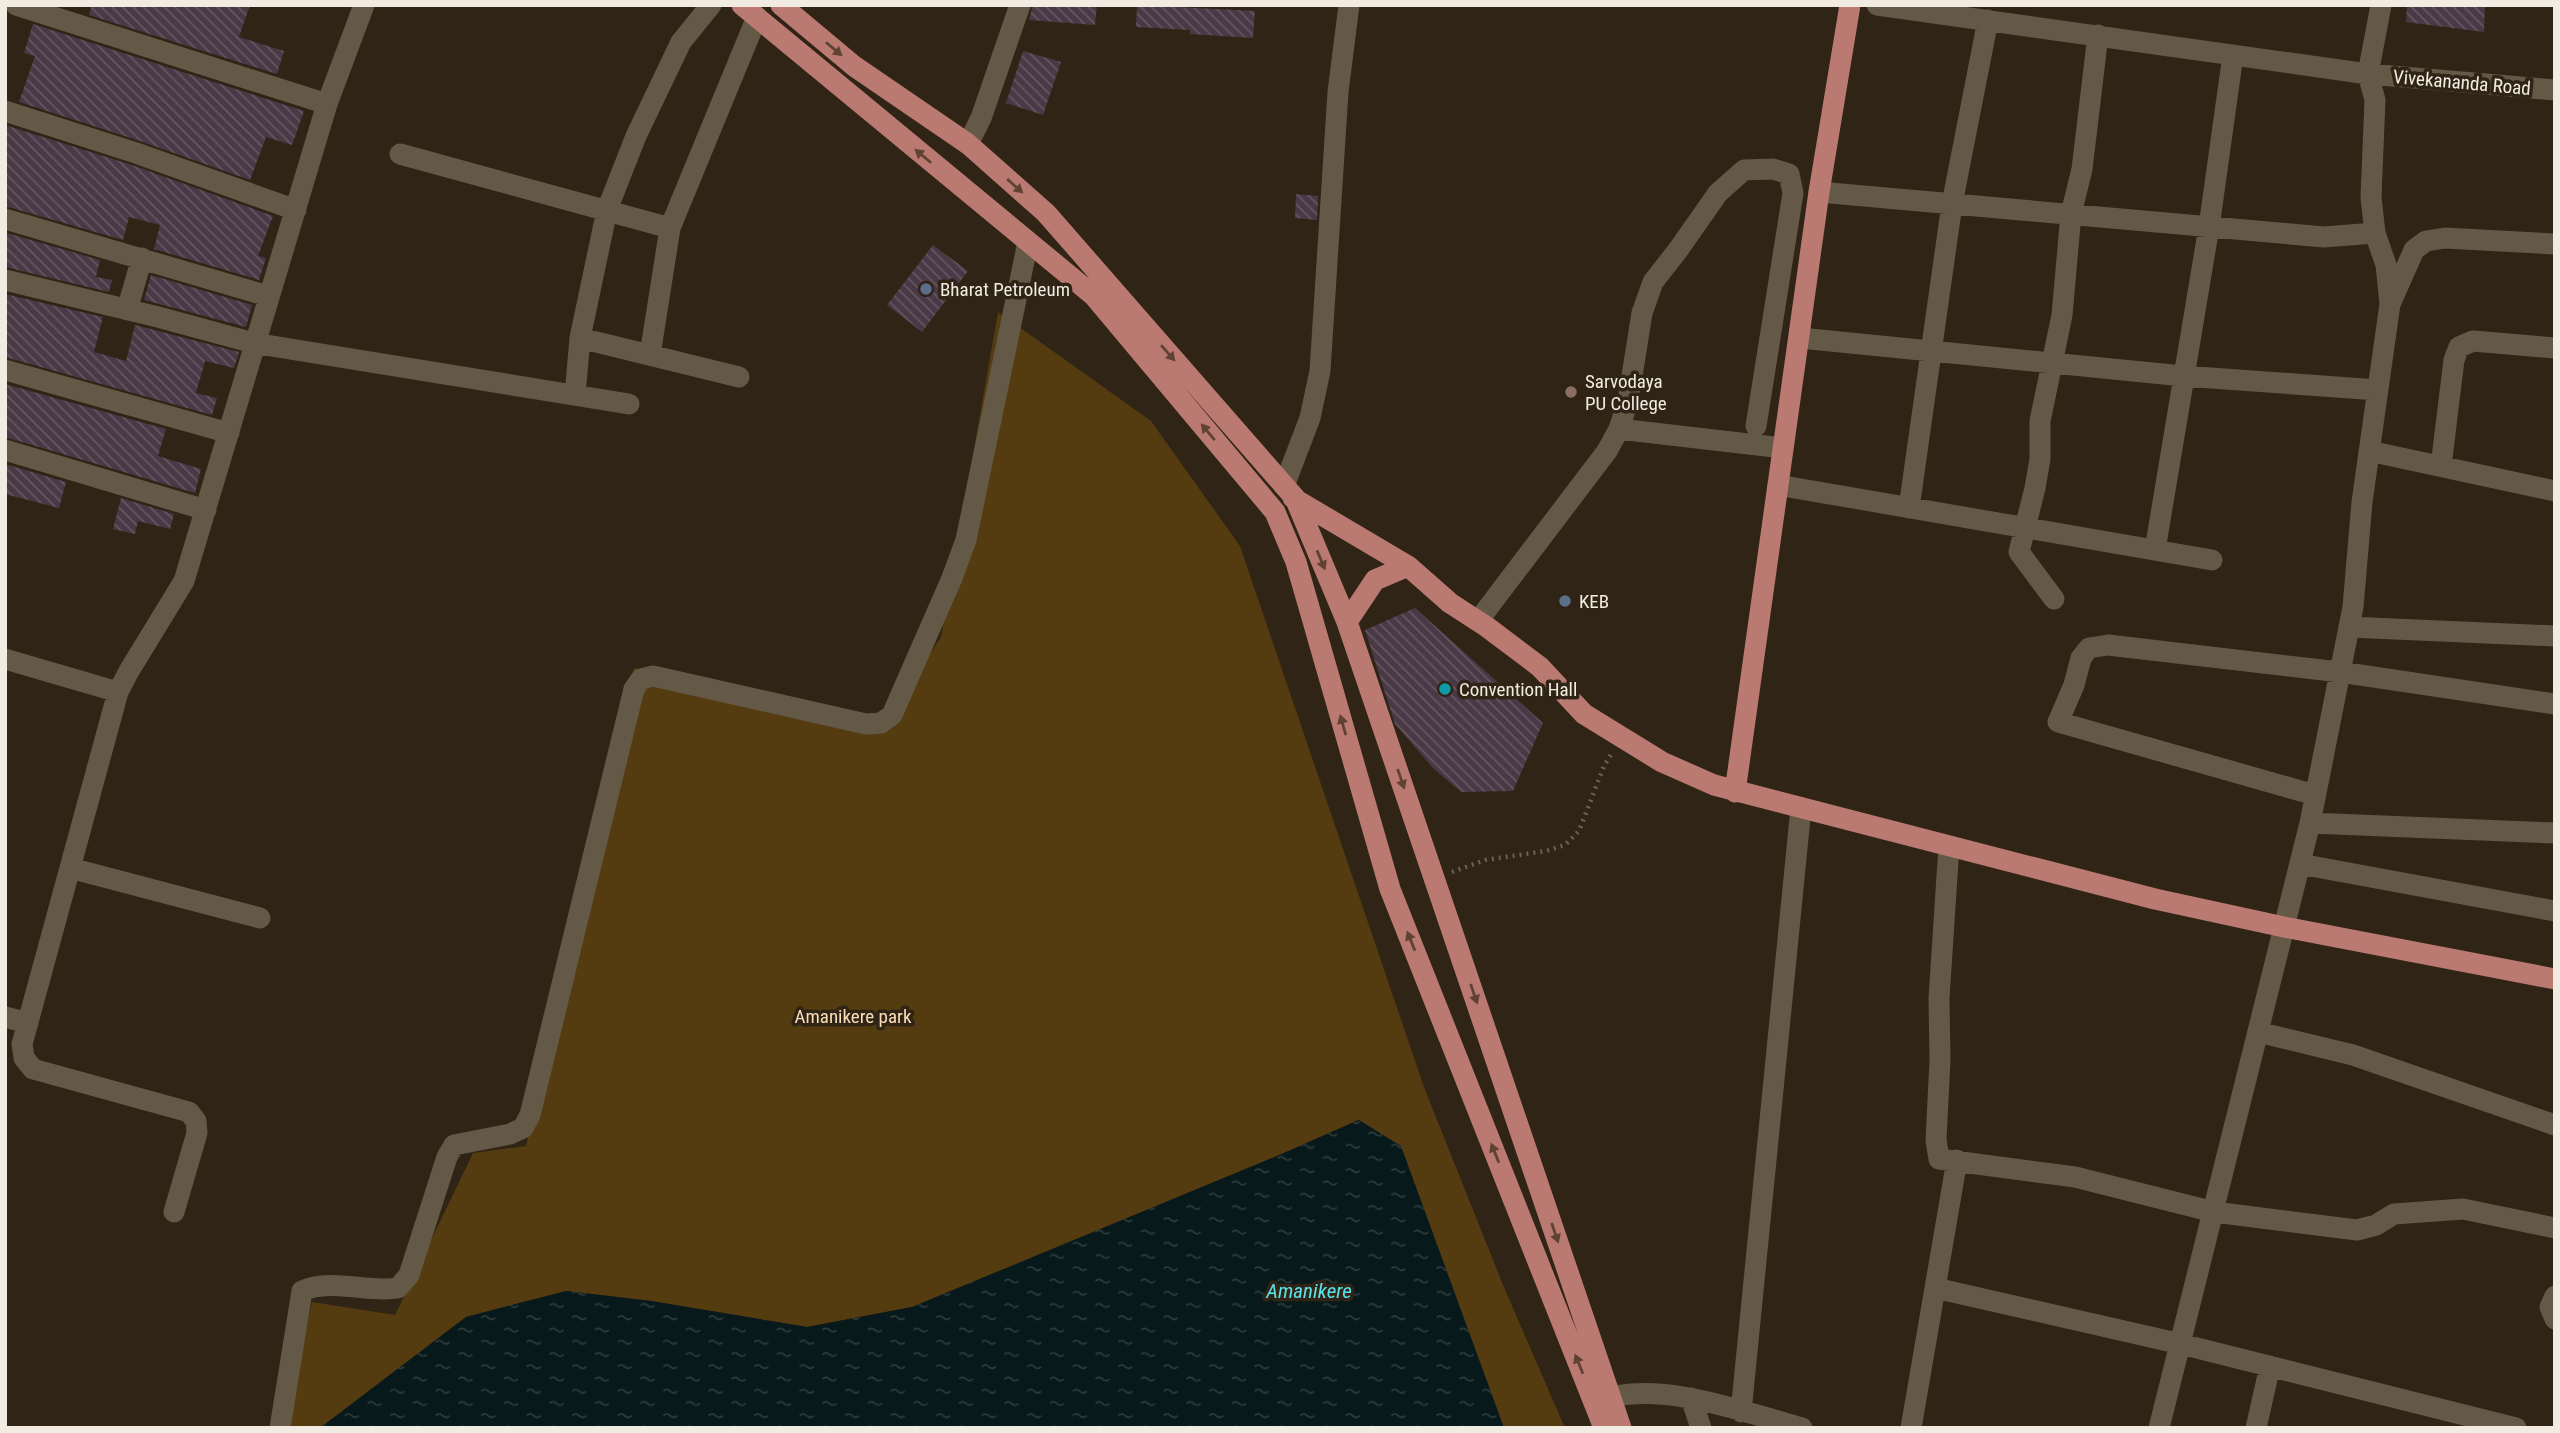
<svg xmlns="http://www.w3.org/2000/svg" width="2560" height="1433" font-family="'Roboto Condensed',sans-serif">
<defs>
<pattern id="water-ripples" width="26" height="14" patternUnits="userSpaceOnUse" patternTransform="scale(1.75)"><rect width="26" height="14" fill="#07191a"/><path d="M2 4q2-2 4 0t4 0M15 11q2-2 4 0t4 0" fill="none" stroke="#2c3b3b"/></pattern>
<pattern id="building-back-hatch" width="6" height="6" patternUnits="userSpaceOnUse" patternTransform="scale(1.75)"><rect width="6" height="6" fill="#493946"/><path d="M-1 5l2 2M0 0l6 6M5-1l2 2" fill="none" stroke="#645660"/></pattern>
</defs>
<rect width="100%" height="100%" fill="#2f2415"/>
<path fill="#543b10" d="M998 312 1151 421 1240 546 1425 1090 1503 1285 1565 1428H1504L1401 1147 1358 1120 1277 1156 912 1307 807 1327 651 1301 566 1291 466 1317 320 1428H283L312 1302 395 1315 473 1153 526 1146 634 668 883 725 941 637Z"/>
<path fill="url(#water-ripples)" d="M1359 1120 1401 1146 1504 1428H320L466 1317 566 1291 651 1301 807 1327 912 1307 1277 1156Z"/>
<path fill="url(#building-back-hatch)" d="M92 5H250L239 37 284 51 277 74 89 15Z
M1033 5H1097L1095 25 1029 20Z
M1137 5 1255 11 1253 38 1190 34V30L1136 27Z
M2407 5H2485L2484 32 2406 22Z
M33 24 304 111 292 145 266 137 250 180 140 141 19 102 35 56 24 53Z
M1023 51 1061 62 1043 115 1006 103Z
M5 125 132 165 273 216 258 256 266 258 259 280 154 249 160 225 129 217 123 240 5 206Z
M1296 194 1318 196 1317 220 1295 218Z
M7 233 100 260 96 277 112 280 109 292 5 267Z
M933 245 968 271 922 332 887 305Z
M151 275 252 305 246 327 144 300Z
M5 294 103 317 94 352 126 361 135 325 239 352 234 368 205 361 196 393 217 398 212 415 5 357Z
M5 384 166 429 158 456 201 469 195 493 5 437Z
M5 464 66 482 59 508 5 494Z
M121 498 174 514 170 529 138 521 135 534 113 529Z
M1415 608 1543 723 1513 791 1461 792 1433 768 1395 724 1365 630Z"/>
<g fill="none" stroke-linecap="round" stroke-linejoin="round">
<path stroke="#6b6254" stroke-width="4.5" stroke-dasharray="2 5" stroke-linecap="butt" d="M1452 872 1485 860 1546 851 1565 845 1579 831 1604 766 1612 753"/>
<path stroke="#645846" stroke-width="21" d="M16 5 327 104
M1877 5 2368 74 2555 90
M5 111 136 153 296 210
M968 144 981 118 1020 5
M400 154 670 228 757 17
M1819 192 2324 237 2375 233
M5 219 268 296
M5 280 158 317 254 343 629 404
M2391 302 2414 250 2426 241 2445 238 2555 244
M127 310 142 258
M580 338 739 377
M1800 338 2183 376 2378 390
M650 355 670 228
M5 370 229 433
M575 395 580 338 607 210 636 136 681 42 711 5
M1619 429 1783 448
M5 450 206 510
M2369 451 2555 491
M2441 466 2454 360 2459 347 2473 341 2555 348
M1778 485 2212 560
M1284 486 1310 418 1320 371 1338 92 1349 5
M1909 508 1952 204 1988 20
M2155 550 2209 227 2233 55
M2054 599 2019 552 2035 488 2040 459V421L2062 315 2071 214 2082 169 2098 35
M1478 621 1607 451 1619 429 1628 401 1642 313 1653 282 1678 250 1718 193 1744 170 1773 169 1789 174 1793 193 1756 426
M2349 627 2555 636
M5 659 118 692
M2315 795 2058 722 2074 685 2081 658 2089 648 2108 645 2340 672 2555 704
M2310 823 2555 833
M1949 846 1939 998 1940 1060 1936 1140 1939 1159 2075 1177 2214 1212 2357 1230 2376 1225 2394 1214 2463 1209 2555 1228
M2300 864 2555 911
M70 868 260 918
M5 1017 28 1023
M2258 1032 2353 1055 2555 1125
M174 1212 197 1133 196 1121 189 1112 33 1069 24 1058 22 1044 118 692 129 671 184 581 327 104 364 5
M1935 1288 2181 1344 2516 1428
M2555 1296 2550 1307 2555 1319
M1691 1398 1701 1428
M1594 1402C1657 1378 1740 1411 1802 1428
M1741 1412 1801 808
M280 1428 302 1291C331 1278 367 1293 398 1288L409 1275 447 1157 454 1145 510 1134 523 1128 530 1115 634 689 641 679 653 676 866 724 881 723 892 715 952 578 966 540 1028 242
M1911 1428 1957 1160
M2159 1428 2310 823 2353 607 2362 502 2390 304 2386 265 2375 233 2371 197 2375 100 2368 74 2381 5
M2256 1428 2270 1366"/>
<path stroke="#ba7971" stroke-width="21" d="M742 5 1094 296 1275 512 1296 562 1390 889 1604 1428
M781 5 854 66 968 144 1046 213 1295 498 1347 622 1621 1428
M1293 498 1408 566 1450 603 1487 627 1540 667 1584 714 1662 762 1714 785 2155 899 2284 927 2555 979
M1347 622 1375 580 1408 566
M1735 792 1819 192 1850 5"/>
</g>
<defs><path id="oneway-solid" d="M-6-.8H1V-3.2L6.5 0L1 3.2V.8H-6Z" transform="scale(1.75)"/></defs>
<g fill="#604235">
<use href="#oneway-solid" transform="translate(834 49) rotate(40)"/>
<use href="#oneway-solid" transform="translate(923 156) rotate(-140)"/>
<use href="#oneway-solid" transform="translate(1015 186) rotate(42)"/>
<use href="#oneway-solid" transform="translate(1168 353) rotate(49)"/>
<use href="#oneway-solid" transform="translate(1208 432) rotate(-130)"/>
<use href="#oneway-solid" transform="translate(1321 560) rotate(67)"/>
<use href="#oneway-solid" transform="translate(1343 725) rotate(-106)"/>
<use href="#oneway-solid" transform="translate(1401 779) rotate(71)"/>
<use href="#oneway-solid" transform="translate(1411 941) rotate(-112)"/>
<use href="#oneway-solid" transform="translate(1474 994) rotate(71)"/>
<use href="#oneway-solid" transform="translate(1495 1153) rotate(-112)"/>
<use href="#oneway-solid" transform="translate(1555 1233) rotate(71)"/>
<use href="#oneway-solid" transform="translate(1579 1364) rotate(-112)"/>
</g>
<g fill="#5c6f8a" stroke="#2f2415" stroke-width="2.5">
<circle cx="926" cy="289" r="7"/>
<circle cx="1565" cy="601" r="7"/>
</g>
<circle fill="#8d6e63" stroke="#2f2415" stroke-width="2.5" cx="1571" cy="392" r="7"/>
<circle fill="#0f9aa8" stroke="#2f2415" stroke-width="2.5" cx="1445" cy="689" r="7"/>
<g text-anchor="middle" stroke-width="7" stroke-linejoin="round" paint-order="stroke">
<g font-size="19" fill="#f2ebe1" stroke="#2f2415">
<text transform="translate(2462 82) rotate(5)" y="7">Vivekananda Road</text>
</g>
<g font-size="19" fill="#f2ebe1" stroke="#2f2415" text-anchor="start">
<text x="940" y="296">Bharat Petroleum</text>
<text x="1585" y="388">Sarvodaya<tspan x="1585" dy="22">PU College</tspan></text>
<text x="1579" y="608">KEB</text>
<text x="1459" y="696">Convention Hall</text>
</g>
<g font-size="19" fill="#fadeb7" stroke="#2f2415">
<text x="853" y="1023">Amanikere park</text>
</g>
<g font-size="21" font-style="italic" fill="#59e4ec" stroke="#2f2415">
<text x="1309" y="1298">Amanikere</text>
</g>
</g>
<rect width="2560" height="1433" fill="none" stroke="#f2ebe1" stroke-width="14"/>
</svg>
